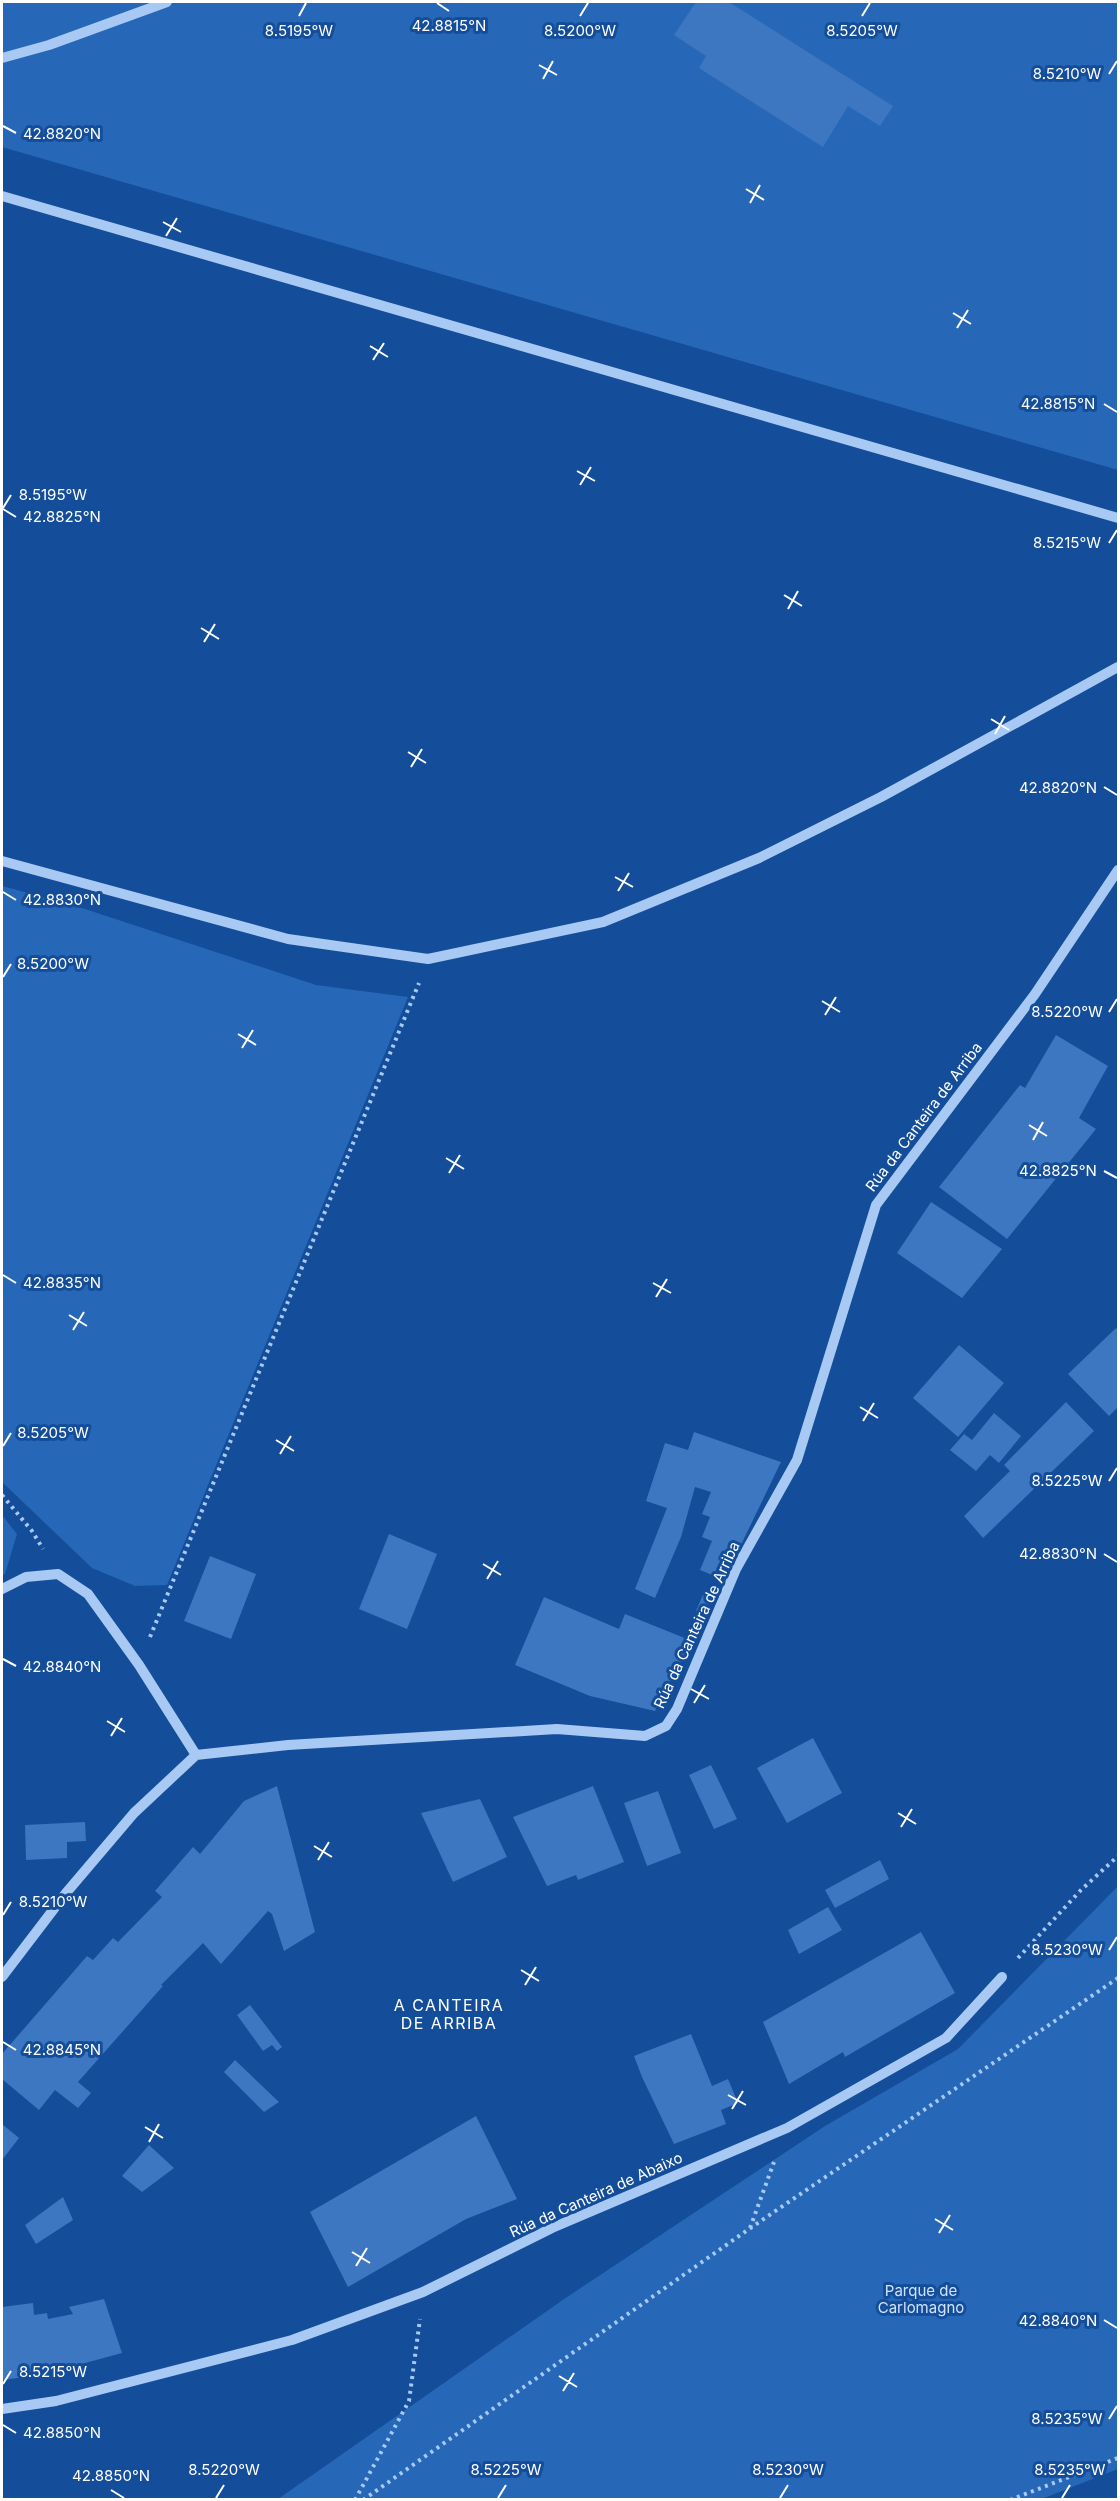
<svg xmlns="http://www.w3.org/2000/svg" width="1120" height="2501" font-family="Inter,sans-serif">
<rect width="100%" height="100%" fill="#144d99"/>
<path fill="#2667b7" d="M2 2H1118V470L2 147Z
M2 886 76 906 316 985 408 997 167 1585 135 1586 92 1568 2 1482Z
M2 1515 17 1534 5 1574 2 1575Z
M1118 1886V2469L1039 2500 278 2499 567 2297 825 2126 958 2049Z"/>
<path fill="#3d77c1" d="M696 2H729L893 106 880 126 848 106 823 147 699 68 706 56 674 35Z
M1056 1035 1108 1066 1079 1118 1096 1129 1007 1239 939 1187 1020 1085 1025 1088Z
M931 1202 1002 1249 962 1298 897 1253Z
M1116 1328 1118 1330V1407L1109 1416 1068 1374Z
M959 1345 1004 1383 958 1437 913 1398Z
M1066 1402 1094 1431 983 1538 964 1516 1010 1471 1004 1465Z
M994 1413 1021 1436 999 1463 990 1455 976 1471 950 1450 964 1434 972 1440Z
M694 1432 781 1462 724 1580 700 1570 712 1541 702 1537 710 1517 702 1514 711 1492 695 1487 681 1537 655 1598 635 1589 667 1508 646 1501 665 1443 688 1450Z
M389 1534 437 1554 407 1629 359 1609Z
M210 1556 256 1574 231 1639 184 1621Z
M705 1590 714 1594 705 1615 696 1611Z
M544 1597 619 1629 625 1614 692 1641 655 1711 590 1696 515 1665Z
M813 1738 842 1793 787 1823 757 1768Z
M711 1765 737 1819 714 1829 689 1775Z
M277 1786 315 1932 284 1951 272 1914 268 1911 221 1964 203 1943 161 1985 163 1986 78 2082 91 2093 78 2108 55 2090 39 2110 2 2079V2054L87 1956 93 1960 113 1938 118 1942 162 1897 155 1891 193 1847 200 1854 244 1801Z
M593 1786 624 1862 578 1880 576 1875 547 1886 513 1817Z
M658 1791 681 1853 647 1866 624 1803Z
M480 1799 507 1857 453 1882 421 1813Z
M85 1822 86 1841 67 1842V1858L26 1860 25 1825Z
M880 1860 889 1879 835 1908 825 1890Z
M828 1907 842 1930 799 1954 788 1930Z
M921 1932 955 1993 845 2057 843 2052 789 2084 763 2022Z
M250 2005 282 2047 277 2051 272 2045 263 2051 237 2015Z
M691 2034 712 2086 728 2079 738 2103 721 2110 726 2124 674 2144 642 2077 634 2056Z
M235 2060 279 2102 264 2112 224 2072Z
M476 2116 517 2199 466 2219 348 2287 310 2212Z
M2 2124 19 2138 2 2160Z
M149 2145 174 2168 142 2192 122 2176Z
M63 2197 73 2220 36 2244 25 2225Z
M104 2299 122 2353 41 2375 2 2380V2307L33 2303 34 2315 47 2313 48 2319 73 2314 69 2307Z"/>
<g fill="none" stroke-linecap="round" stroke-linejoin="round">
<path stroke="#a7c9f3" stroke-width="4" stroke-dasharray="3 4.5" stroke-linecap="butt" d="M2 1495 32 1531 43 1549
M150 1637 419 983
M1018 1958 1081 1890 1118 1856
M750 2228 774 2162
M355 2500 409 2401 420 2319
M363 2500 749 2229 1118 1978
M1010 2500 1118 2458"/>
<path stroke="#a7c9f3" stroke-width="10" d="M2 58 49 45 167 2
M2 196 1118 518
M2 861 288 939 428 959 603 922 759 858 881 797 1118 667
M2 1589 26 1577 58 1574 88 1594 139 1665 196 1755
M2 1977 66 1893 134 1813 196 1755 288 1745 557 1729 645 1736 666 1726 677 1709 736 1569 797 1460 876 1205 1035 994 1118 870
M2 2409 56 2401 292 2340 423 2292 552 2228 787 2128 946 2038 1002 1977"/>
</g>
<path fill="none" stroke="#fff" stroke-width="2" d="M437 3 449 11M299 16 306 3M580 16 588 3M862 16 870 3M539 65 557 75M1109 74 1117 61M543 79 553 61M3 126 16 133M746 189 764 200M750 203 760 185M163 222 181 232M166 236 177 218M953 313 971 324M957 328 968 310M370 346 388 357M373 360 384 343M1104 404 1117 412M577 471 595 481M580 485 591 467M3 508 11 495M3 509 16 517M1109 543 1117 530M784 595 802 606M788 609 798 591M201 628 219 639M204 642 215 624M991 719 1009 730M995 734 1005 716M408 752 426 763M411 767 422 749M1104 787 1117 795M615 877 633 887M618 891 629 873M3 892 16 900M3 977 11 964M822 1001 840 1012M1109 1012 1117 999M825 1015 836 997M238 1034 256 1045M242 1048 253 1030M1029 1125 1047 1136M1033 1140 1043 1122M446 1158 464 1169M1104 1171 1117 1178M449 1173 460 1155M3 1275 16 1283M653 1283 671 1293M656 1297 667 1279M69 1315 87 1326M73 1330 84 1312M860 1407 878 1418M863 1421 874 1403M276 1440 294 1451M3 1446 11 1433M280 1454 291 1436M1109 1481 1117 1468M1104 1554 1117 1562M483 1564 501 1575M487 1579 498 1561M3 1659 16 1666M691 1689 709 1699M694 1703 705 1685M107 1721 125 1732M111 1736 122 1718M898 1813 916 1824M901 1827 912 1809M314 1846 332 1857M318 1860 329 1842M3 1915 11 1902M1109 1950 1117 1937M521 1970 539 1981M525 1985 536 1967M3 2042 16 2050M728 2095 746 2105M732 2109 743 2091M145 2127 163 2138M149 2142 159 2124M935 2219 953 2230M939 2233 950 2215M352 2252 370 2263M356 2266 367 2248M1104 2320 1117 2328M559 2376 577 2387M3 2384 11 2371M563 2391 574 2373M1109 2419 1117 2406M3 2425 16 2433M111 2490 124 2498M216 2498 224 2485M498 2498 506 2485M780 2498 788 2485M1062 2498 1070 2485"/>
<g text-anchor="middle" stroke-width="6" stroke-linejoin="round" paint-order="stroke">
<g font-size="15" fill="#fff" stroke="#144d99">
<text transform="translate(924 1117) rotate(-53)" y="5">Rúa da Canteira de Arriba</text>
<text transform="translate(697 1625) rotate(-65)" y="5">Rúa da Canteira de Arriba</text>
<text transform="translate(596 2195) rotate(-24)" y="5">Rúa da Canteira de Abaixo</text>
</g>
<g font-size="15" fill="#cfe3fd" stroke="#144d99">
<text x="921" y="2296">Parque de<tspan x="921" dy="17">Carlomagno</tspan></text>
</g>
<g font-size="16" letter-spacing="1.5" fill="#fff" stroke="#144d99">
<text x="449" y="2011">A CANTEIRA<tspan x="449" dy="18">DE ARRIBA</tspan></text>
</g>
</g>
<g font-size="15" text-anchor="middle" fill="#fff" stroke="#144d99" stroke-width="6" stroke-linejoin="round" paint-order="stroke">
<text x="449" y="31">42.8815°N</text>
<text x="862" y="36">8.5205°W</text>
<text x="299" y="36">8.5195°W</text>
<text x="580" y="36">8.5200°W</text>
<text x="1067" y="79">8.5210°W</text>
<text x="62" y="139">42.8820°N</text>
<text x="1058" y="409">42.8815°N</text>
<text x="53" y="500">8.5195°W</text>
<text x="62" y="522">42.8825°N</text>
<text x="1067" y="548">8.5215°W</text>
<text x="1058" y="793">42.8820°N</text>
<text x="62" y="905">42.8830°N</text>
<text x="53" y="969">8.5200°W</text>
<text x="1067" y="1017">8.5220°W</text>
<text x="1058" y="1176">42.8825°N</text>
<text x="62" y="1288">42.8835°N</text>
<text x="53" y="1438">8.5205°W</text>
<text x="1067" y="1486">8.5225°W</text>
<text x="1058" y="1559">42.8830°N</text>
<text x="62" y="1672">42.8840°N</text>
<text x="53" y="1907">8.5210°W</text>
<text x="1067" y="1955">8.5230°W</text>
<text x="62" y="2055">42.8845°N</text>
<text x="1058" y="2326">42.8840°N</text>
<text x="53" y="2377">8.5215°W</text>
<text x="1067" y="2424">8.5235°W</text>
<text x="62" y="2438">42.8850°N</text>
<text x="224" y="2475">8.5220°W</text>
<text x="506" y="2475">8.5225°W</text>
<text x="788" y="2475">8.5230°W</text>
<text x="1070" y="2475">8.5235°W</text>
<text x="111" y="2481">42.8850°N</text>
</g>
<rect width="1120" height="2501" fill="none" stroke="#ffffff" stroke-width="6"/>
</svg>
